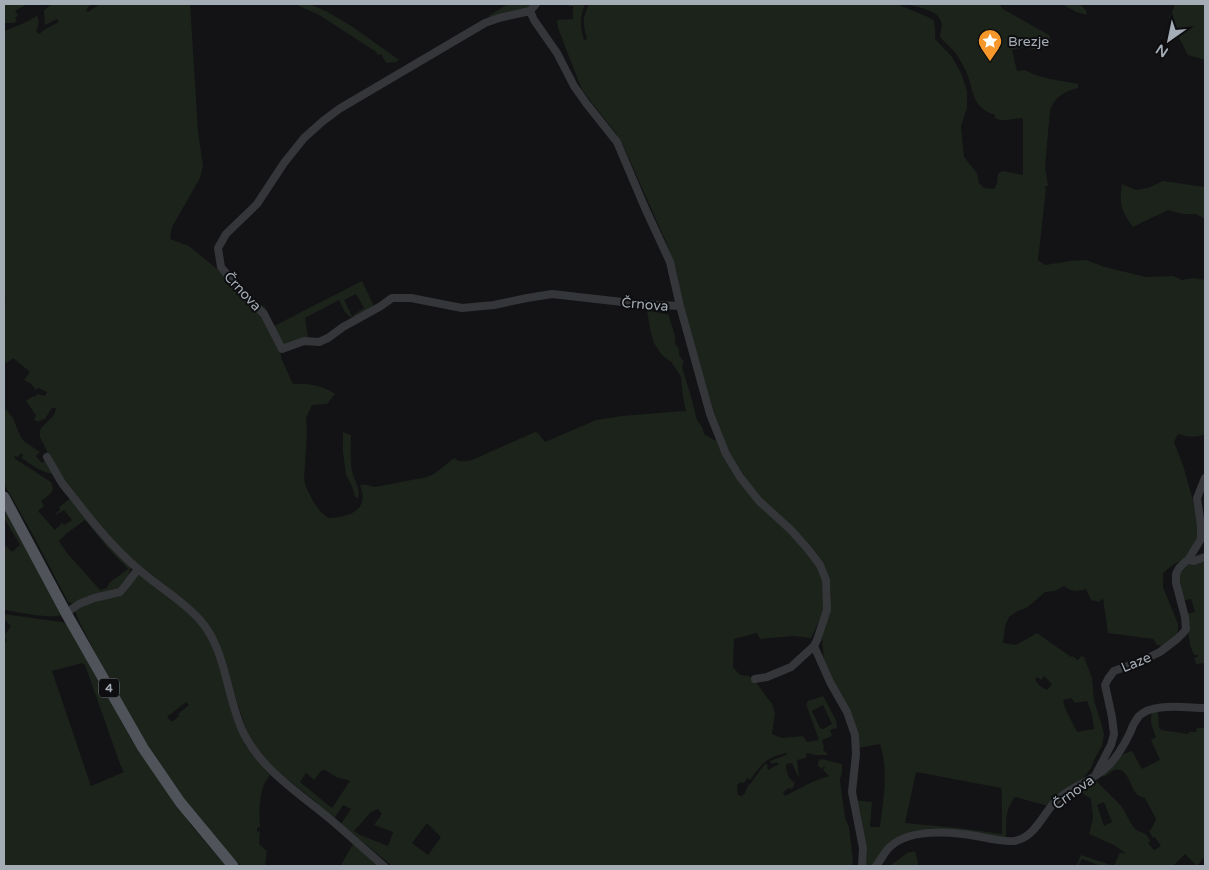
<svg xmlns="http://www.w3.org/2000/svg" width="1209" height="870" font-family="'Varela Round',sans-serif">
<rect width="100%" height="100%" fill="#131315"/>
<path fill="#1b231b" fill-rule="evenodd" d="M4 4H27L15 11 18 15 15 18 17 22 12 23H5L4 21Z
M52 4H91L86 10 88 12 100 4H190L198 131 203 166 200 178 172 227 170 239 189 246 222 273 243 294 265 307 274 326 362 281 374 306 355 316 350 317 345 312 339 300 305 318 308 337C303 339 297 343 292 344 285 346 285 342 279 347L282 360 293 384C308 383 322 385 335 394L327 404 312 405 306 418 307 433 304 479 306 487 313 501 320 511 328 518C349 517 370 511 360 485H367L375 487 427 477 434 474 454 458C459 463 465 461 472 460L535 432 538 433 545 442 596 420 622 416 683 411 686 412 683 397 681 377 672 363 661 354 654 343 650 329 647 310 669 315C670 325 677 334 675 344L679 349C678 355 680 358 684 361L682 367 692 400 697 420 702 427 704 434 718 442 734 474 752 498 788 531 813 560 823 578 825 603 821 617 811 638 794 636 760 639 757 633 734 639 733 667 740 675 749 676 758 685 772 704 775 713 772 734 782 738 803 736 807 742 819 740 806 704 808 701 823 696 836 720 837 728 830 730 832 736 822 740 824 748 823 750 827 753V755H816L807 753 806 754V758L797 760 799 777 798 776 792 763 786 764C786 771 788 779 795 783L792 789 789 788 783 792 785 796 812 782 829 776 823 770 825 767 824 766 822 769 818 766V762L821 759 842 764V772L840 780 845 818 849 827 853 861 852 866H392L341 824 351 809 343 805 334 819 321 808 317 803 271 766 249 738 217 643 153 577 116 545 69 488 54 466 40 437V431L42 427 54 415 56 408H52L44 420 43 419 39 422 34 420 36 416 35 414 26 401 32 397 36 396 37 394 45 396 47 392 38 388 36 390 30 383 24 380 30 372 13 358 7 363 4 362V302L6 299 4 297V31L22 24 37 16C40 21 39 26 36 31L39 34 47 28 59 22 57 19 45 25 44 10ZM356 294 364 308 352 316 344 300ZM823 705 832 724 823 729 820 728 812 711ZM787 753 786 755 770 761 772 764 777 762 779 764 768 770 767 767 768 765 766 764 764 765 751 783 748 786 745 793 742 796 738 795 737 785 741 782 744 783 747 778 750 780C761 764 768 756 787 753ZM322 770H325L338 778 345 779 350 781 332 808 300 782 306 773 314 780ZM378 809 382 814 374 825 393 832 388 846 360 835 354 831 371 812ZM427 823 441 837 428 855 412 843Z
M295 4H309L326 11 353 27 399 60 396 62 386 63 381 54 378 55 375 51 319 15Z
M508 4H532L529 8 486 21 490 15Z
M569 4H585C580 16 580 28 584 40L587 39C583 24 582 18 589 4H897L928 17 934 21 935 28V39L952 57 961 73 967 91V108L961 126 964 157 977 173 979 183 984 188 994 189 997 184 998 174 1002 171 1023 175V118C1013 118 1004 123 995 118V115C970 106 975 92 966 71 962 63 957 54 951 48 947 44 943 41 940 37 940 32 943 26 941 21 937 9 918 8 908 4H999L1003 9 1049 35 1052 44 1044 48 1036 50 1025 47 1012 50 1017 71 1025 70C1040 79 1060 80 1078 84V88C1065 91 1054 97 1050 111L1045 167 1048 186 1044 187 1046 189 1038 260 1045 265 1070 261 1086 260 1105 267 1146 277 1173 276 1182 280 1193 278 1205 280V434C1196 438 1187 437 1178 434L1174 442 1183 465 1196 511 1199 540 1184 560 1174 564 1163 573V587L1178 624C1179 637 1172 641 1163 647L1160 645 1158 646 1153 639 1108 633 1103 598 1099 602 1091 600 1086 589C1077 592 1072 592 1064 586L1055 591 1045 592 1028 607 1016 612 1009 617 1005 626 1003 643 1016 645 1037 633 1071 657 1072 656 1078 660 1081 656 1084 657 1092 678 1094 701 1101 722 1104 734 1102 746 1095 758 1091 768 1081 781 1048 806 1015 797C1004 812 1007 820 1006 838L980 834 903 835 872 866H865L866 847 855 800 872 802 870 827H880C883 800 889 771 880 744L858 748 824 663 822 637 829 609 831 596 829 580 820 559 808 543 800 534 767 506 747 480 730 454 714 415 683 305 677 274 667 244 623 145 615 132 582 90 558 28 557 20 573 19V6H569ZM1044 676 1052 684 1047 690 1040 686 1035 680 1037 677 1041 680ZM1071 698 1075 703 1087 701 1092 714 1094 729 1077 732 1065 708 1063 700ZM916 772 1001 788 1002 793V834L959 828 905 823Z
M1062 4H1079L1086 10 1087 15 1076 12Z
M1175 4H1205V60L1188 55 1170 21 1169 16 1173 10Z
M1163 181 1205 187V219L1196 214H1183L1168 210 1133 227C1121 211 1119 203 1122 184L1136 190 1148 188Z
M4 407 13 418 18 431 22 439 25 442 40 452 36 456 42 463 46 459 53 474C42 473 31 464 21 458L23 455 21 453 18 457 15 456 14 458 51 482 53 489 50 494 41 501 44 506 38 511 55 530 62 523 64 525 72 520 64 510 56 515 55 514 60 510 59 507 71 498 131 567C129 572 128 578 125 582 120 592 85 600 74 604L68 602 32 533 4 484ZM85 520 107 547 128 569 109 583 107 588 100 590 67 553 59 541 66 534Z
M343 432 351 435C351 445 350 462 352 471 354 481 361 488 358 498L355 497 352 486 346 475 343 452Z
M4 504 62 615C47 619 20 612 4 610V544L12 552 20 545 4 518Z
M1205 558V663L1196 664 1194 658 1198 657V655H1194L1190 645 1186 614 1195 612 1191 599 1182 601C1178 584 1173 580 1185 565L1194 564Z
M141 575 197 620 207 635 214 647 238 729 245 745 270 775C268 778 265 782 264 785 259 796 259 815 260 827L257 828V832L260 831 259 844 267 851 265 866H241C201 824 165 776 135 726 115 691 96 655 78 619L75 611 83 604 124 592 129 588 135 577ZM186 702 189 705 178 714 179 716 172 722 167 717Z
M4 614 61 622 67 623 132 740 191 825 226 866H4V643L7 641 4 636 11 626 4 619ZM82 663 85 665 120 764 124 772 91 786 52 671Z
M1158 711 1159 727 1161 730 1188 734 1189 732H1196L1197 728H1204L1205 720V846L1204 848 1205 849V856L1197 866 1185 854 1173 866H1101L1082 859 1078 866H1076L1081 855 1114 866 1120 852 1124 854 1125 853 1114 845 1089 834 1093 818 1091 799 1078 790 1096 781C1104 789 1113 797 1121 806 1126 812 1128 820 1133 826 1139 835 1145 829 1150 841L1148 843 1154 850 1161 846 1155 837 1153 838 1149 831 1152 828 1156 819 1145 798C1141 797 1138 796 1135 792 1130 785 1127 766 1114 770 1111 772 1107 775 1104 777L1102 775C1111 765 1119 754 1132 751L1142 769 1160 760 1151 740 1156 737C1153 729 1149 722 1152 713ZM1104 802 1112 822 1104 826 1097 805Z
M353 844 378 863 376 866 341 865Z
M915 851 918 862 917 866H890L907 853Z"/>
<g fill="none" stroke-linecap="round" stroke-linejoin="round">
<path stroke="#34363a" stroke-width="8" d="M536 4 530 11 534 20 557 53 574 86 586 103 617 142 645 208 670 262 680 306 710 414 726 454 740 477 759 501 791 530 807 548 820 565 826 580 827 610 817 640 814 646 830 682 847 712 855 735 856 754 852 792 863 848 862 866
M530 11 499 18 485 23 339 109 323 121 304 138 284 163 257 204 226 234 218 248 221 267 243 294 264 314 282 349 304 341 319 342 328 338 343 327 381 306 392 298H411L462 308 494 305 527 298 552 294 640 304 680 306
M47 457C52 465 57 475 62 483 68 491 75 499 81 507 98 529 116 550 137 568 157 586 181 599 199 619 227 649 226 698 244 734 262 770 300 794 330 819 348 834 366 851 384 866
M1188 560 1201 539V526L1197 498 1205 478
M66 613 79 604 94 598 120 592 126 585 138 569
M755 679 767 677 791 667 814 646
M1096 774 1111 745 1114 734 1112 717 1105 685 1108 679 1114 671 1139 662 1160 652 1177 639 1184 632 1186 629 1185 617 1176 583V574L1179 568 1185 562 1188 560 1194 561 1205 557
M876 866C880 861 883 855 887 850 905 828 951 831 976 836 987 838 1003 842 1014 841 1034 838 1042 816 1054 803 1068 787 1092 782 1107 767 1117 758 1124 745 1130 733 1132 727 1135 721 1139 716 1153 702 1187 708 1205 708"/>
<path stroke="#505359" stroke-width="11" d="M4 497 66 613 143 748 180 802 233 866"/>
</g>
<defs>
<g id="sight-pin" transform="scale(1.25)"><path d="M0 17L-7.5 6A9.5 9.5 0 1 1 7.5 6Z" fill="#f5972a" stroke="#0e0e10"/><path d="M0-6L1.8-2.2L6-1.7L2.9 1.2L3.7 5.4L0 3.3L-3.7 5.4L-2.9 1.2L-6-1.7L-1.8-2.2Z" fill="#fff"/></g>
</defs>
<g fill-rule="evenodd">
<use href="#sight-pin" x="990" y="41"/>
</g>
<g text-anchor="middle" stroke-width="4" stroke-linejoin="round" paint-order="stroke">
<rect fill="#0e0e10" stroke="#777d84" stroke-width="1" x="99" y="678.5" width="20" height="19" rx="4"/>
<g font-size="12" font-weight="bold" fill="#a4acb5">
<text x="109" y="692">4</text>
</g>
<g font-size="14" fill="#a4acb5" stroke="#0e0e10" text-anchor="start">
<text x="1008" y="46">Brezje</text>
</g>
<g font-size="14" fill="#a4acb5" stroke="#0e0e10">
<text transform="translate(243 291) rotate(47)" y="5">Črnova</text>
<text transform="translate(645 304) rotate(5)" y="5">Črnova</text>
<text transform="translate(1136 662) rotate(-23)" y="5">Laze</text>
<text transform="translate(1073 792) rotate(-36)" y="5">Črnova</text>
</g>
</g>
<rect width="1209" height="870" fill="none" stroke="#a4acb5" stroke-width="10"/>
<g transform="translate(1169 40) rotate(213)" stroke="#0e0e10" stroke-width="4" paint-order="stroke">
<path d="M0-4L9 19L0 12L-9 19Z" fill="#a4acb5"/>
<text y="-8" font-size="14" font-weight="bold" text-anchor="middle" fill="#a4acb5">N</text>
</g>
</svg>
